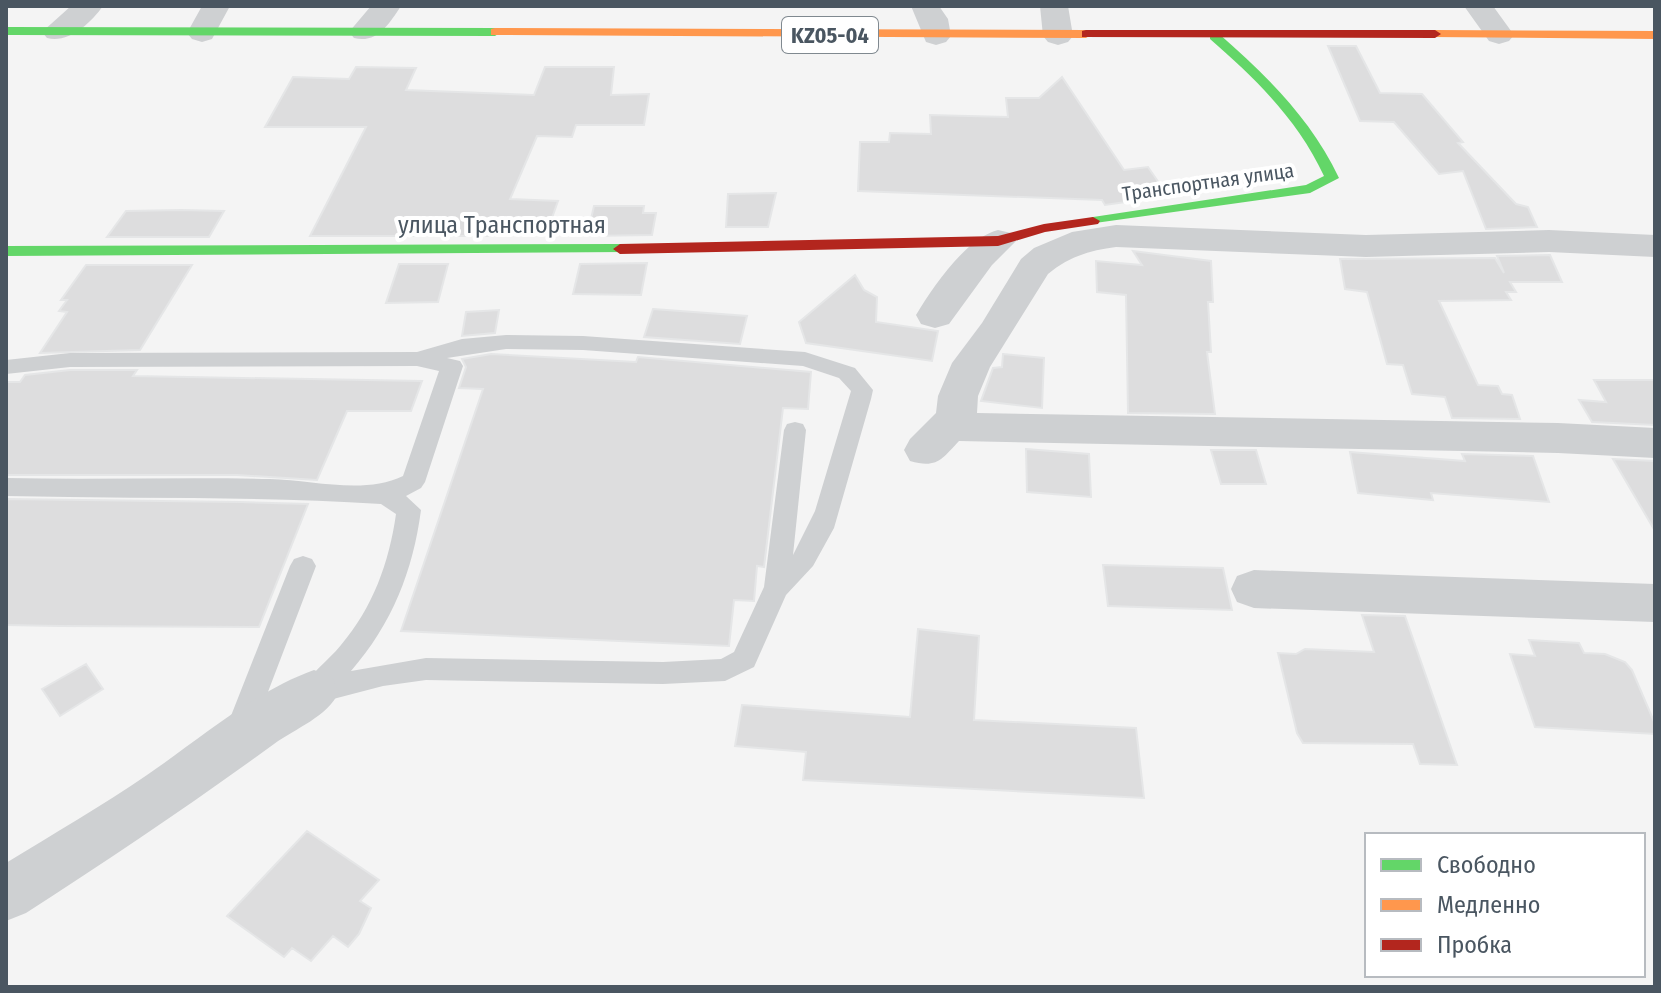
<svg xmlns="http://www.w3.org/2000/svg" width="1661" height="993" font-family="'Fira Sans Condensed',sans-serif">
<rect width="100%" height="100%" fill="#f4f4f4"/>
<path fill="#ddddde" stroke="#e5e6e7" stroke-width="2" d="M1328 46H1356L1380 93 1422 94 1463 142 1458 143 1516 204 1528 207 1537 227 1486 229 1463 171 1439 174 1394 122 1360 121Z
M356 67 416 68 406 90 534 95 545 67H614L611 95 649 94 644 125H576L572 137 537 136 510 199 558 201 547 232 496 230 494 236H310L366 127H265L293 77 349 79Z
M1062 77 1124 170 1148 167 1168 196 1105 205 1102 200 858 191 860 142H889L890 133 931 134 930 115 1008 117 1006 98H1039Z
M776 193 768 227H726L728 194Z
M594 206H644L643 213H656L652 235 587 236Z
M126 211 181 210 224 211 209 237H107Z
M1133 251 1211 261 1213 302H1208L1211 352H1207L1215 414 1128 413 1126 295 1097 292 1096 261 1142 265Z
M1550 255 1562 282H1510L1516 292H1506L1511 300 1439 301 1478 385 1498 386 1502 394 1512 395 1520 419 1452 418 1445 397 1412 394 1403 365 1387 364 1367 292 1345 289 1340 259 1495 258 1504 273 1497 256Z
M647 263 641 295 573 294 580 264Z
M399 264H448L438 302 386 303Z
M86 265H192L140 350 40 353 67 312 59 311 67 300H61Z
M855 275 864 290 877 297 876 322 938 331 932 361 806 343 799 322Z
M653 309 747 316 740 344 644 337Z
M499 310 495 333 462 336 466 312Z
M491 354 636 362 638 357 811 372 808 409 783 408 764 567 757 566 754 601 734 600 729 646 401 631 483 389 459 388 466 367 462 359Z
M1003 354 1044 358 1042 408 981 401 993 368 1002 367Z
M70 370H137L133 376 422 381 411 411H347L317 480 237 475H6V382H20L25 375Z
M1594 380H1655V425L1592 422 1579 400 1606 402Z
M1026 449 1089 454 1091 497 1027 492Z
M1211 450H1256L1266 484H1221Z
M1350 452 1465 461 1462 454 1533 456 1549 502 1431 493 1433 500 1358 493Z
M1613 459 1655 461V531Z
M6 499 240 502 308 504 259 627 59 626 6 625Z
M1103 565 1223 568 1232 610 1108 606Z
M1362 615 1405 616 1457 765 1420 764 1413 744 1303 743 1297 733 1278 653 1296 654 1305 649 1374 652Z
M918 629 979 636 974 720 1136 728 1144 798 803 780 806 752 735 746 742 705 910 717Z
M1529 640 1579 643 1584 653 1605 654 1625 662 1632 670 1655 724V734L1535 727 1510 654 1535 656Z
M86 664 103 689 60 716 42 689Z
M307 831 379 880 360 901 371 908 359 934 348 947 333 936 311 961 292 948 284 957 227 916Z"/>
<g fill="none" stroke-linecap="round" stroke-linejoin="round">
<path fill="#ced0d2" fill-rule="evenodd" d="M506 335 583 336 805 352 855 368 873 390 871 399 834 528 813 566 786 595 754 667 725 681 663 684 426 680 383 686 314 704 304 700 300 692C309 674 328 661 341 645 373 607 389 563 396 514L381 504C256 496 131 499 6 496V478C94 480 182 477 270 479 313 480 364 495 403 476L439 371 417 366 70 367 6 374V360L70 353 417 352 462 339ZM506 349 583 350 803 366 839 378 851 391 815 511 793 555 806 430 803 424 795 422 787 424 784 430 764 587 734 652 721 659 663 662 426 658 351 671C392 624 413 571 421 510L406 496 421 488 425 482 463 366 460 361 447 358Z
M303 556 312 559 316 566 253 731 249 740 239 743 229 740 225 731 290 566 294 559Z"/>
<path fill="#ced0d2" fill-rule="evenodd" d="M71 6H103C91 23 68 44 47 38L42 32Z
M202 6H230L212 39 202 42 192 39 187 33Z
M371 6H401C389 24 377 44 354 38L349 32Z
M911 6H939L948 19 951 36 946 42 936 45 926 42Z
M1040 6H1068L1073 36 1068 42 1058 45 1048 42 1043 36Z
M1464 6H1493L1514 35 1509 41 1499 44 1489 41Z
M1116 225 1366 235 1549 230 1655 235V257L1549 252 1366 257 1116 247C1091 250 1068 257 1048 274L990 367 978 396 977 413 1558 423 1655 428V458L1558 453 959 441C942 459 937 469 910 461L904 450 910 439 936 413 938 396 952 363 982 323 1021 259 1034 248 1072 232Z
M998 230 1011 233 1016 241 992 265 949 324 935 328 921 324 916 315C933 287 966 238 998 230Z
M1254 570 1655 584V622L1254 608 1237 602 1231 589 1237 576Z
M314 670 332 677 339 692C327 717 296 728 274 744 193 803 110 859 26 913L6 921V863C53 834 102 806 147 775 200 739 253 692 314 670Z"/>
<path fill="#63d668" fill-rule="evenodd" d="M6 27 495 28 501 32 495 36 6 35Z
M1210 33H1218C1267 76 1311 119 1339 178L1310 193 1088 224 1086 221 1093 217 1306 185 1324 176C1298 120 1256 79 1210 39Z
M620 244 627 249 625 252 6 256V246Z"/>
<path fill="#ff974d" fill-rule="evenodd" d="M495 28 1086 30 1092 34 1086 38 491 35V29Z
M1435 30 1655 31V39L1431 37V31Z"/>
<path fill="#b3261e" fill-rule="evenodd" d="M1086 30H1435L1441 34 1435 38 1082 37V31Z
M1093 217 1100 221 1098 224 1045 232 998 246 620 254 613 249 620 244 998 236 1044 224Z"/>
</g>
<g text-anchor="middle" stroke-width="8" stroke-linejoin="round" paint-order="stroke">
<g font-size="20" fill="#4a5661" stroke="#fff">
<text transform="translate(1208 182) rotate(-8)" y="7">Транспортная улица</text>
</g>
<rect fill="#fff" stroke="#808990" stroke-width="2" x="782" y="17" width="96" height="36" rx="6"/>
<g font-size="22" font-weight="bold" fill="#4a5661">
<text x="830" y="43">KZ05-04</text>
</g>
<g font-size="24" fill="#4a5661" stroke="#fff">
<text x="502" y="233">улица Транспортная</text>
</g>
</g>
<rect width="1661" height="993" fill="none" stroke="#4a5661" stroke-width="16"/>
<rect x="1365" y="833" width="280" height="144" fill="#ffffff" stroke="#b7bbc0" stroke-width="2"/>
<rect x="1381" y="859" width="40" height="12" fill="#63d668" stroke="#b7bbc0" stroke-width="2"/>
<text x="1437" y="873" font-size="24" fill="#4a5661">Свободно</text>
<rect x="1381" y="899" width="40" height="12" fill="#ff974d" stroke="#b7bbc0" stroke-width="2"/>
<text x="1437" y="913" font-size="24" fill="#4a5661">Медленно</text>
<rect x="1381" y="939" width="40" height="12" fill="#b3261e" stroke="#b7bbc0" stroke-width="2"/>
<text x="1437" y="953" font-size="24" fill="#4a5661">Пробка</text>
</svg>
